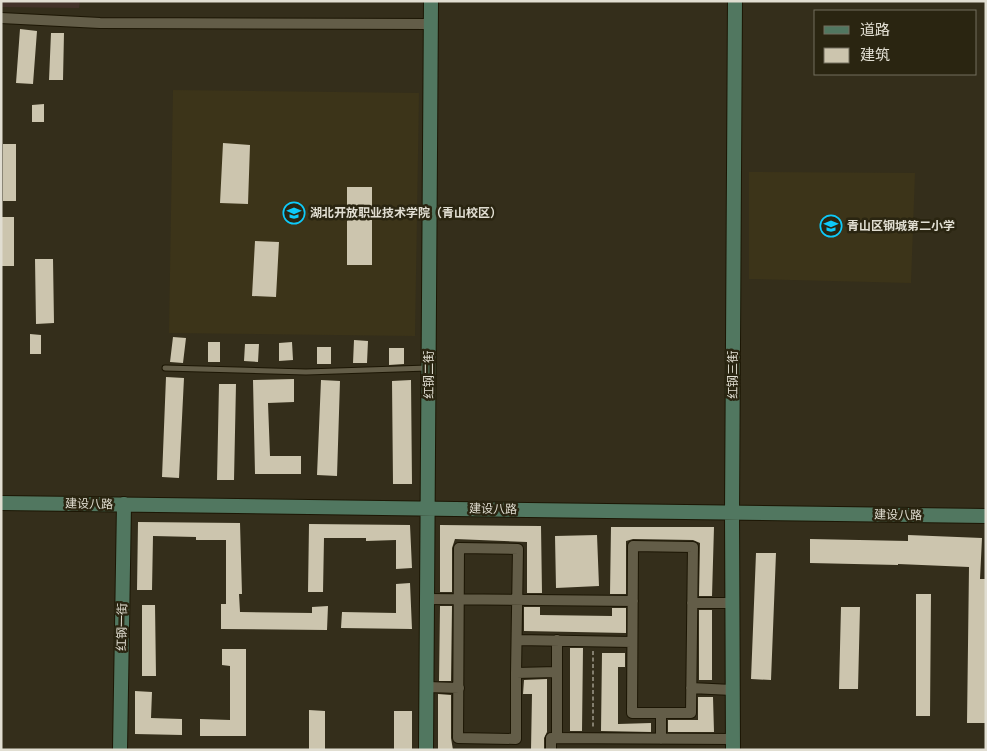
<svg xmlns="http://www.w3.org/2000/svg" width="987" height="751" font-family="Manrope,'Noto Sans SC',sans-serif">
<rect width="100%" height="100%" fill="#342e1b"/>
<path fill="#433229" d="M1 1H80L79 8 1 7Z"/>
<path fill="#3c3419" d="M173 90 419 93 415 336 169 333Z
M749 172 915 173 911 283 749 279Z"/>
<path fill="#ccc5ae" d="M20 29 37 31 33 84 16 83Z
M51 33H64L63 80H49Z
M44 104V122H32V105Z
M223 143 250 145 248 204 220 203Z
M3 144H16V201H3Z
M347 187H372V265H347Z
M1 217H14V266H1Z
M255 241 279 242 276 297 252 296Z
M35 259H53L54 323 36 324Z
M30 334 41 335V354H30Z
M173 337 186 338 183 363 170 362Z
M354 340 368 341 367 363H353Z
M208 342H220V362H208Z
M292 342 293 360 279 361V343Z
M245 344H259L258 362 244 361Z
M317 347H331V364H317Z
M389 348H404V364L389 365Z
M166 377 184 378 179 478 162 477Z
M294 379V402L268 403 270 456H301V474H255L253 380Z
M321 380 340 381 337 476 317 475Z
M411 380 412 484H393L392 381Z
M219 384H236L234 480H217Z
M138 522 240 523 242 594H239L240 612 312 613V607L328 606 327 630 221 629V604H226V540H196V537L153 536 152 590H137Z
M309 524 410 525 412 568 396 569V540L366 541V538H324L323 592H308Z
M440 525 541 526 542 593H527V542L455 539 452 548V592H440Z
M611 527H714L712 596H699L700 543 693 540 633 539 626 541V594H610Z
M597 535 599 586 556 588 555 536Z
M908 535 982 538 980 579H986V723H967L969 567 898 564V565L810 563V539L908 541Z
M756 553H776L771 680 751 679Z
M410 583 412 629 341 628 342 612 396 613V584Z
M916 594H931L930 716H916Z
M142 605H155L156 676H142Z
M440 606H452L451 681H439Z
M524 607H540V615L612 616V608H626V633L524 631Z
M841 607H860L858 689H839Z
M699 610H712V680H699Z
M570 648H583L582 731H570Z
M222 649H246V736H200V719L230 720V666L222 665Z
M602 653H625V667H618V724L651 723V732L601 731Z
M547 679V732L544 738V750H531L532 694H523L524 680Z
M135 691 152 692 151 718 182 719V735L135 734Z
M438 694 451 695V738L453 750H438Z
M698 697H713L714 732H668V720H698Z
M309 710 325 711V750H309Z
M394 711H412V750H394Z"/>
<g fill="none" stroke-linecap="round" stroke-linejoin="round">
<g stroke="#1c1604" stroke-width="7">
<path id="lane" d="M165 368 306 372 428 368"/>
</g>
<g stroke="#1c1604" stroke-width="12">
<path id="street" d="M1 18 100 23 431 24
M633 546 693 547 691 713H632Z
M427 599 633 601
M692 603H732
M517 640 632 642
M516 673 518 549 459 548 458 738 516 739V673L557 672
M427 687 459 688
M691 688 732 690
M557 738V640
M661 739V713
M551 750V738L732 739"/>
</g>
<g stroke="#1c1604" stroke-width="16">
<path id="secondary" d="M1 503 986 516
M120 750 124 504
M426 750 431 1
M733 750 732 513 735 1"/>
</g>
<path stroke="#847f6f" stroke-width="2" stroke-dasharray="4 2.5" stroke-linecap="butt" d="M593 651V728"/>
<use href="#lane" stroke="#635d48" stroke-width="5"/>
<use href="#street" stroke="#635d48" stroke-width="10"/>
<use href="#secondary" stroke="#517760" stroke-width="14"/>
</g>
<defs>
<g id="university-ring" transform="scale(1.125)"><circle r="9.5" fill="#2a2511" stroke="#0ecafa" stroke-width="1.5"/><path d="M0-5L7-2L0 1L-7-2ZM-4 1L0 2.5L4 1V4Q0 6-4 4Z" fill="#0ecafa"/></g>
<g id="school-ring" transform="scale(1.125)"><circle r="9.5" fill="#2a2511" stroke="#0ecafa" stroke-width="1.5"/><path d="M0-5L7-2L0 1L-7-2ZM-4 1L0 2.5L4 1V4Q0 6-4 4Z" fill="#0ecafa"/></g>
</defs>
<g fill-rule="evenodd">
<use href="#university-ring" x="294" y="213"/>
<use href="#school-ring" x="831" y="226"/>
</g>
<g text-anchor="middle" stroke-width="5" stroke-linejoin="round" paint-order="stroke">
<g font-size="12" font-weight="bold" fill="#e1ded2" stroke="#2a2511" text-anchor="start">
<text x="310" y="217">湖北开放职业技术学院（青山校区）</text>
<text x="847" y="230">青山区钢城第二小学</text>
</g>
<g font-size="12" fill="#e1ded2" stroke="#2a2511">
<text transform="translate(429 375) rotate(-90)" y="4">红钢二街</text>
<text transform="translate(733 375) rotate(-90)" y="4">红钢三街</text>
<text transform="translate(89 504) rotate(1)" y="4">建设八路</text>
<text transform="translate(493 509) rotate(1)" y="4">建设八路</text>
<text transform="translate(898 515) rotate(1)" y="4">建设八路</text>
<text transform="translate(122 627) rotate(-89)" y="4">红钢一街</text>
</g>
</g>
<rect width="987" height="751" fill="none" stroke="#e1ded2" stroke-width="5"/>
<rect x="814" y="10" width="162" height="65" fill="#2a2511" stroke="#736f5e"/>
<rect x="824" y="26" width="25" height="8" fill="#517760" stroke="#736f5e"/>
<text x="860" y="35" font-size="15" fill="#e1ded2">道路</text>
<rect x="824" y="48" width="25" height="15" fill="#ccc5ae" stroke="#736f5e"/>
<text x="860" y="60" font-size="15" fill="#e1ded2">建筑</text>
</svg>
